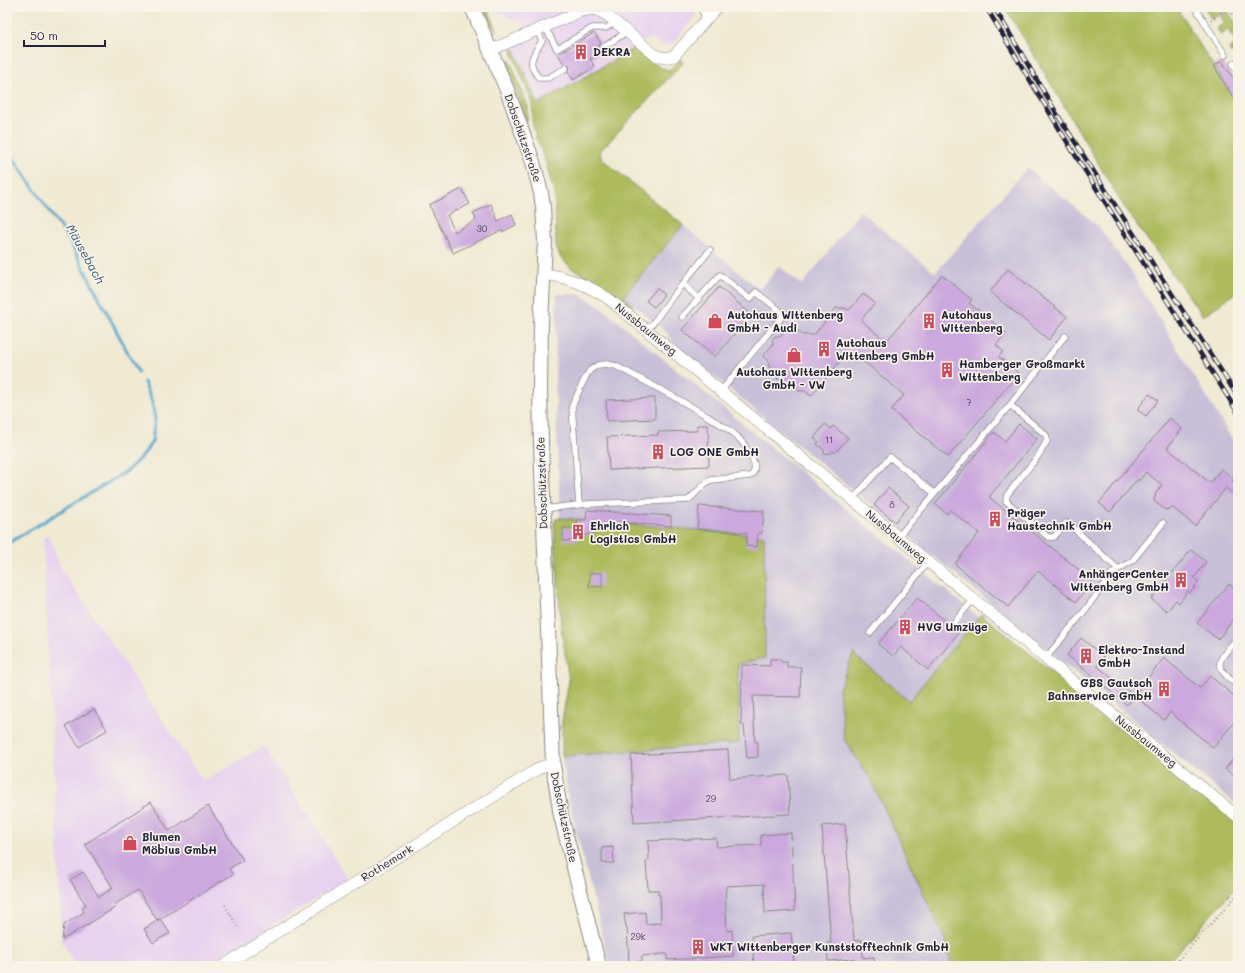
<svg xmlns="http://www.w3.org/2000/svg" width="1245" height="973" font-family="Mali,sans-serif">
<rect width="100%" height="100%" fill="#f7f3e8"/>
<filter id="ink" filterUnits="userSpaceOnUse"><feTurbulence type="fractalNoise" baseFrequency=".025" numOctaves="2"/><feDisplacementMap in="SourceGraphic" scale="8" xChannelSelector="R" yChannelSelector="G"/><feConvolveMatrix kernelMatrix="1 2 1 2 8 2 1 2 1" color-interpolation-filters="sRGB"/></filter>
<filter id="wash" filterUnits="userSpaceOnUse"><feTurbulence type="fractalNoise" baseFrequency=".012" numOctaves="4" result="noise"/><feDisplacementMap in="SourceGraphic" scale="16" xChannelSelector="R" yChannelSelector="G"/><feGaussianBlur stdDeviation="0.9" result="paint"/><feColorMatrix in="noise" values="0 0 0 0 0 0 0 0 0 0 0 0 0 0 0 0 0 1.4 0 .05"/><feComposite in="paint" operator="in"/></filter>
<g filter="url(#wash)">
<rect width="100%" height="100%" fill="#f0ead3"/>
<path fill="#e7d2ef" d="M494 7H703L673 43 664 46 650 38 538 104 514 49 525 23 496 12Z
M48 534 62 570 203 781 264 746 348 879 205 966H75L62 941 43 538Z"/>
<path fill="#c8bfd8" d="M1027 168 1098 226 1129 269 1238 449V806L676 345 668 334 624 296 683 225 760 290 779 266 802 285 860 211 935 273Z
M557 294H579L599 306 978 617 909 701 853 654 839 689 844 739 871 780 946 942 952 966H610L568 797 562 756 739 743 738 664 765 658 764 536 560 518 555 382Z"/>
<path fill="#adbb5d" stroke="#686e4c" d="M482 7H487L498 32C490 25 486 17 482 7Z
M1005 7H1176L1238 105V291L1203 316 1126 210Z
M1204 7H1217L1221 12 1211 18Z
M1227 10 1238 27V49L1232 53 1229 49 1237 43 1228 30 1221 35 1217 28 1225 23 1220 15Z
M636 47 659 67 669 70 680 59 683 63 602 149 600 154 602 159 683 225 624 296 633 305 630 308 612 293 597 282 571 268 561 258 556 247 555 197 546 163 536 137 532 121 533 104 512 52 514 49 538 104Z
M510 60 528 107 527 122H526L510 72 508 61Z
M560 518 764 536 765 658 738 664 739 743 562 756V721L569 681 561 626 554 523 556 519Z
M981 614 1098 709C1103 721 1112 726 1124 730L1238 823V885L1165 966H952L946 942 871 780 844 739 839 689 853 654 909 701Z"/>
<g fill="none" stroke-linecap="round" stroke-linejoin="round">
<path stroke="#52a8ce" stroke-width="3" d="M7 149 70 242 138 372
M7 544 127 471 143 455 152 442 155 419 152 402 144 382"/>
</g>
<g id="blocks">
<path fill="#cba8dd" d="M594 33 601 43 599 45V49L603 51 590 59 595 67 573 80 568 72 570 68 569 66 566 64H564L558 54Z
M1222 61 1238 85V105L1214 66Z
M462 189 470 204 447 215 455 232 476 220 473 213 491 204 498 221 512 214 516 225 502 232V230L453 253 429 205Z
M1008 269 1067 317 1049 340 990 292Z
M942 275 972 300 969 303 1006 333 996 345 1003 351 999 357 1019 373 948 457 891 410 904 395 860 358 855 362 846 354 811 396 805 391H799L791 381 787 386 777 378 781 374 769 367 768 360 763 356 773 344 772 340 774 337 781 335 790 325 803 335H814L836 308H844L849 310 863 294 875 303 861 320 886 342Z
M719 287 751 314 715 357 682 330Z
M657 288 664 295 654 307 646 301Z
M1149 394 1158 400 1146 416 1137 410Z
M655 398V419L607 421 606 400Z
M1170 418 1182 429 1167 448 1210 483 1221 469 1234 479 1232 481 1238 486V488L1233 494 1226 488 1195 526 1173 508 1165 510 1154 501 1156 493 1162 485 1146 472 1139 481 1138 479 1110 512 1099 503Z
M825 424 831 429 833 426 848 438 835 453 833 451 831 453 824 454V450L817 444 819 442 814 438Z
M1019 424 1037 439 989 497 1093 581 1076 602 1038 571 1008 607 955 564 979 533 950 510 947 514 935 504 994 432 1005 441Z
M697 425H708L709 466 609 470 607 437 658 435V432L697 431Z
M888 488 909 506 895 522 874 505Z
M699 506 764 511 762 533H758L757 547 746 546 747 533 697 529Z
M587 510 671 516V526L621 523V527L604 525V527L593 526V535H578V533V540L563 541V528H577V520H586Z
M1191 550 1206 562 1194 578 1199 582 1190 593 1188 591 1179 603 1176 600 1167 611 1151 599Z
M590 573H602V587L589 586Z
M1229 584 1238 592V614L1218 639 1197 623Z
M917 598 948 623 947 627 949 629 952 630 954 629 959 632 928 670 901 647 893 656 878 644Z
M1081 638 1104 657 1097 666 1134 696 1127 705 1067 655Z
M1164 658 1200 688 1210 676 1233 695 1238 690V717L1213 748 1170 712 1164 720 1134 695Z
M770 659H780L781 662H787V667H801L800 697 753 696 755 742H758V757L747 758 744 725H741L742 665 770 666Z
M94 709 107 730 79 747 66 726Z
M728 750 730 779 788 775 790 814 634 823 631 755Z
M1238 753V779L1225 769Z
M151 802 169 831 208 806 243 860 229 869 233 874 160 919 170 933 153 943 144 929 160 919 157 920 138 890 114 905 116 907 62 940 64 925 84 912 82 908 86 905 70 880 83 872 99 897 113 888 85 844Z
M845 824 854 941 862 940 863 958 874 957 875 966H848L847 960 855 959 828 961 827 943H831L822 826Z
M791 833 795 911 765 913 764 884 726 886V891H725L727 931 732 930 733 956 667 960V954H663L642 956V961L629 962 627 927H626L624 914 645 912 646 924 661 923 660 895H658V890H648L646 861 649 860 648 841 716 838 717 847 761 845V835Z
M613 847 614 863H602V848Z
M791 933 794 964 775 966H754L752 936Z"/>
</g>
</g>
<g filter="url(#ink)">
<use href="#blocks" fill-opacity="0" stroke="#898687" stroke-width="1"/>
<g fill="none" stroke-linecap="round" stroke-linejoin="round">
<g stroke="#898687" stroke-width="7">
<path id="service" d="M700 7 706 19
M1195 7 1225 55
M545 27 557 49 592 28H606L616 22
M537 30 542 41C532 57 526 62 539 78H548L566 68
M603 47 627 32
M1238 61 1233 64 1238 71
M683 284 699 299
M682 317 720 275 750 299 756 292 784 314 721 391
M647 331 673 296 710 250
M1010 405 1046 435 1047 441 1038 456 1007 495 1006 501 1048 537H1054L1066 523 1070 525 1118 569
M852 500 890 457 934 493
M543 509 587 504 688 500C697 494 702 484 711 480L750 476C755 473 755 469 754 463 751 456 747 448 742 442 734 431 721 425 710 418 680 399 648 383 616 366L606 364 598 365 590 370 586 376 572 406 579 505
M898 537 1010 405 1065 336
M951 626 973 600
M870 633 928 562
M1238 637C1218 663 1210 663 1238 686
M1045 659 1086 609 1112 573 1132 561 1163 523"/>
</g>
<g stroke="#898687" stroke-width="12">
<path id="minor" d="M491 50 581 11 596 9 608 16 655 55 664 58 674 56 717 7
M544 274C568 277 588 285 609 299L1238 817
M223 966 531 773 543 766 553 765"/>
</g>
<g stroke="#898687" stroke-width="16">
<path id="tertiary" d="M472 7 507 90 533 162 541 193 543 207 545 241 541 323 540 386 541 443 553 765 561 816 599 966"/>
</g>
<path stroke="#898687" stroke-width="2" stroke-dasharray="1 3" stroke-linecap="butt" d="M1227 7 1238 23
M1211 20 1228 8
M225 905 239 929
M1173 966 1238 894"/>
<use href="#service" stroke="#fff" stroke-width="5.5"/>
<use href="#minor" stroke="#fff" stroke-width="11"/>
<use href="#tertiary" stroke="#fff" stroke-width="14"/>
<g stroke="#22223b" stroke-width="4.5">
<path id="rail" d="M986 7 1072 150 1238 413
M994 7 1057 114 1238 397"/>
</g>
<use href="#rail" stroke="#f7f3e8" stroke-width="3" stroke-dasharray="9" stroke-linecap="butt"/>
</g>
</g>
<defs>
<g id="building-bare" transform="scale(1.2)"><path d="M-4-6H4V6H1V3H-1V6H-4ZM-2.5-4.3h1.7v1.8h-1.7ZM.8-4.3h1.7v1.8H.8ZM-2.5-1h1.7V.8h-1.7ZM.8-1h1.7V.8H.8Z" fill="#d1495b" stroke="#f7f3e8" stroke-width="2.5" paint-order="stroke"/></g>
<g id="shop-bare" transform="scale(1.2)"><path d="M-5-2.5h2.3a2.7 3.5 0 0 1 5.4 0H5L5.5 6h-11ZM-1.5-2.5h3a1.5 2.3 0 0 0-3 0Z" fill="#d1495b" stroke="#f7f3e8" stroke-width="2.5" paint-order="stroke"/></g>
</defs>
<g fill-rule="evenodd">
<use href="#building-bare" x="581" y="52"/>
<use href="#shop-bare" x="715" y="321"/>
<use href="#building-bare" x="929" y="321"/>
<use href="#building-bare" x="824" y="349"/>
<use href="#shop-bare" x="794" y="355"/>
<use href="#building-bare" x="947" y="370"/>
<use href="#building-bare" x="658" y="452"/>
<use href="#building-bare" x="995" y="519"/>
<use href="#building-bare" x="578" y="532"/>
<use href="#building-bare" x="1181" y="580"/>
<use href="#building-bare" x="905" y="627"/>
<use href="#building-bare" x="1086" y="656"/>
<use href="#building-bare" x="1164" y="689"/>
<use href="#shop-bare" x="130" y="843"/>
<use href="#building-bare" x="698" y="947"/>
</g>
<g text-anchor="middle" stroke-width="3.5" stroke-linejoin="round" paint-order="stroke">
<g font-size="9" fill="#4c4464">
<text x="482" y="232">30</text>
<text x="969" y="406">7</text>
<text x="829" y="443">11</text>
<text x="892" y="508">8</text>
<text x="711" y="802">29</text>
<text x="638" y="940">29k</text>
</g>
<g font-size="11" font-weight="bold" fill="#22223b" stroke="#f7f3e8" text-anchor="start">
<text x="593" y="56">DEKRA</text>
<text x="727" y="319">Autohaus Wittenberg<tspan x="727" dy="13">GmbH - Audi</tspan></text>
<text x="941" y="319">Autohaus<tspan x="941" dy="13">Wittenberg</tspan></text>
<text x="836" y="347">Autohaus<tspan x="836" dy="13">Wittenberg GmbH</tspan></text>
<text x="959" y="368">Hamberger Großmarkt<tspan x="959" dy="13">Wittenberg</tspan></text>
<text x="794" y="376" text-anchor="middle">Autohaus Wittenberg<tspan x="794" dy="13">GmbH - VW</tspan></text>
<text x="670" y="456">LOG ONE GmbH</text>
<text x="1007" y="517">Präger<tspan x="1007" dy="13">Haustechnik GmbH</tspan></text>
<text x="590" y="530">Ehrlich<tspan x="590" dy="13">Logistics GmbH</tspan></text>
<text x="1169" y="578" text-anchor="end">AnhängerCenter<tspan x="1169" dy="13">Wittenberg GmbH</tspan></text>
<text x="917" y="631">HVG Umzüge</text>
<text x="1098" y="654">Elektro-Instand<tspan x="1098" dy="13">GmbH</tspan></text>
<text x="1152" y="687" text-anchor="end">GBS Gautsch<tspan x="1152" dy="13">Bahnservice GmbH</tspan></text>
<text x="142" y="841">Blumen<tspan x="142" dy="13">Möbius GmbH</tspan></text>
<text x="710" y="951">WKT Wittenberger Kunststofftechnik GmbH</text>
</g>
<g font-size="11" fill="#22223b" stroke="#f7f3e8">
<text transform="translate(523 138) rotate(71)" y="4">Dobschützstraße</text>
<text transform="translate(646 329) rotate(39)" y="4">Nussbaumweg</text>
<text transform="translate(542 483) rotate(-92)" y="4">Dobschützstraße</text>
<text transform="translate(896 536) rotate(40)" y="4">Nussbaumweg</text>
<text transform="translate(1146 741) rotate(39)" y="4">Nussbaumweg</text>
<text transform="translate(564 817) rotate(78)" y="4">Dobschützstraße</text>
<text transform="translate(387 863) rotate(-32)" y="4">Rothemark</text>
</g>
<g font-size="12" font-style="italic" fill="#355876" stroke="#f7f3e8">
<text transform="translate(85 254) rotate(61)" y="4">Mäusebach</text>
</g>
</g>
<rect width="1245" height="973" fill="none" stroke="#f7f3e8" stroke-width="24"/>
<path d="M24 40v6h81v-6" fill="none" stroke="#22223b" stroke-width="2"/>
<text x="30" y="40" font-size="12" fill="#22223b" stroke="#f7f3e8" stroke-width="3" paint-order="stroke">50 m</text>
</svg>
